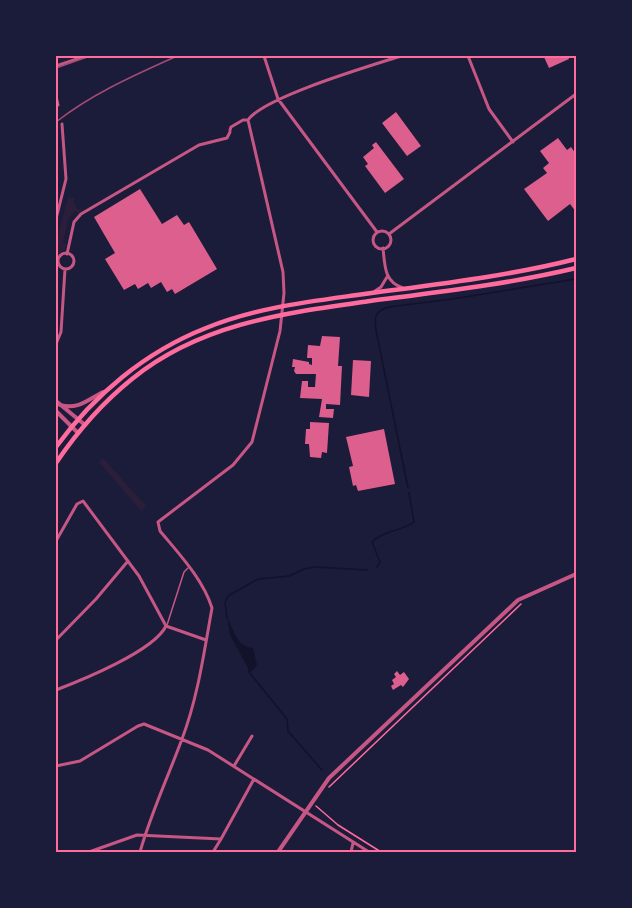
<svg xmlns="http://www.w3.org/2000/svg" width="632" height="908" font-family="'Noto Sans',sans-serif">
<rect width="100%" height="100%" fill="#1b1b3a"/>
<path fill="#2a1e3b" d="M68 197 75 198 73 202 78 210 81 208 82 210 78 213 75 211 68 220 63 243 67 244 65 249 56 255V243Z
M103 458 146 506 141 511 99 462Z"/>
<path fill="#12122b" d="M227 617C235 631 235 646 253 648L257 665 250 673 248 672V668L230 635Z"/>
<g fill="none" stroke-linecap="round" stroke-linejoin="round">
<path stroke="#12122b" stroke-width="1.5" d="M408 488 376 330C374 316 375 311 389 307L452 299 576 279
M377 567 380 562 372 542C382 531 402 531 414 522L409 493
M227 618 225 603 228 596 258 579 289 576 304 569 315 567 368 570
M249 672 287 719 288 731 322 770"/>
</g>
<path fill="#dd5f8e" d="M548 56H568L569 59 549 68 544 57Z
M396 112 421 146 407 156 382 123Z
M558 138 567 150 571 147 576 154V212L570 204 548 221 524 189 547 173 543 168 549 163 540 151Z
M376 142 404 179 385 193 365 166 368 164 363 157 374 148 372 145Z
M140 189 162 224 177 215 184 225 189 222 217 269 175 294 172 289 167 292 161 282 151 288 148 283 138 289 135 284 124 290 105 259 115 253 94 217Z
M322 336 340 337 338 366H342L340 405 326 404V409H334L333 418 319 417 322 399 300 398 302 381H308V387H315L316 374H296L294 371 295 367H292L293 359 309 362V364L312 365V358H307L308 345 320 346Z
M353 360 371 361 369 397 351 395Z
M310 422 329 423 327 453 322 452 321 458 310 457 309 444H305L306 429H310Z
M384 429 395 484 358 491 356 485 353 486 349 467 353 466 346 437Z
M397 671 400 675 404 672 409 679 403 687 401 685 393 690 391 686 394 684 392 680 396 677 394 674Z"/>
<g fill="none" stroke-linecap="round" stroke-linejoin="round">
<path stroke="#ff6b9d" stroke-width="1.5" d="M329 787 521 604
M316 806 338 825 381 852"/>
<path stroke="#c65784" stroke-width="1.5" d="M167 625 184 572 188 568"/>
<path stroke="#c65784" stroke-width="3" d="M264 56 278 99 377 232
M468 56 489 109 513 142
M56 66 86 56
M56 96 58 105
M230 130 231 127 243 120H248
M56 219 66 179 62 124
M373 240a9 9 0 1 1 18 0a9 9 0 1 1-18 0Z
M389 234 576 94
M383 248C385 266 384 282 403 288
M58 261a8 8 0 1 1 16 0a8 8 0 1 1-16 0Z
M67 254 74 222 81 214 199 145 227 138 230 132
M375 291 381 287 387 277
M56 344 61 332 65 269
M56 541 77 504 83 501 139 576 166 626 206 640
M56 640 96 599 128 561
M56 690C82 680 154 651 166 626
M56 766 80 761 138 726 144 724 208 750 369 852
M234 766 252 736
M89 852 137 835 221 839 254 779
M140 852C151 813 168 777 182 739 198 697 204 652 212 608 203 579 179 554 160 531L158 522 233 465 252 442 280 331 284 293 283 272 248 120C264 97 370 66 401 56
M213 852 221 839
M351 852 353 843"/>
<path stroke="#c65784" stroke-width="4" d="M56 401 85 425
M60 405C78 410 87 400 103 392
M56 411 78 433
M278 852 329 778 518 600 576 574"/>
<path stroke="#ff6b9d" stroke-width="4.5" d="M56 447C94 395 145 352 206 328 255 308 306 302 357 295 430 285 505 277 576 259
M56 463C77 432 102 403 132 379 201 323 286 313 370 301 439 292 509 284 576 268"/>
<path stroke="#a44b75" stroke-width="1.5" d="M56 68 90 56"/>
<path stroke="#a44b75" stroke-width="1.5" d="M56 122C93 93 135 75 177 56"/>
</g>
<rect width="632" height="908" fill="none" stroke="#1b1b3a" stroke-width="114"/>
<rect x="57" y="57" width="518" height="794" fill="none" stroke="#ff6b9d" stroke-width="2"/>
</svg>
